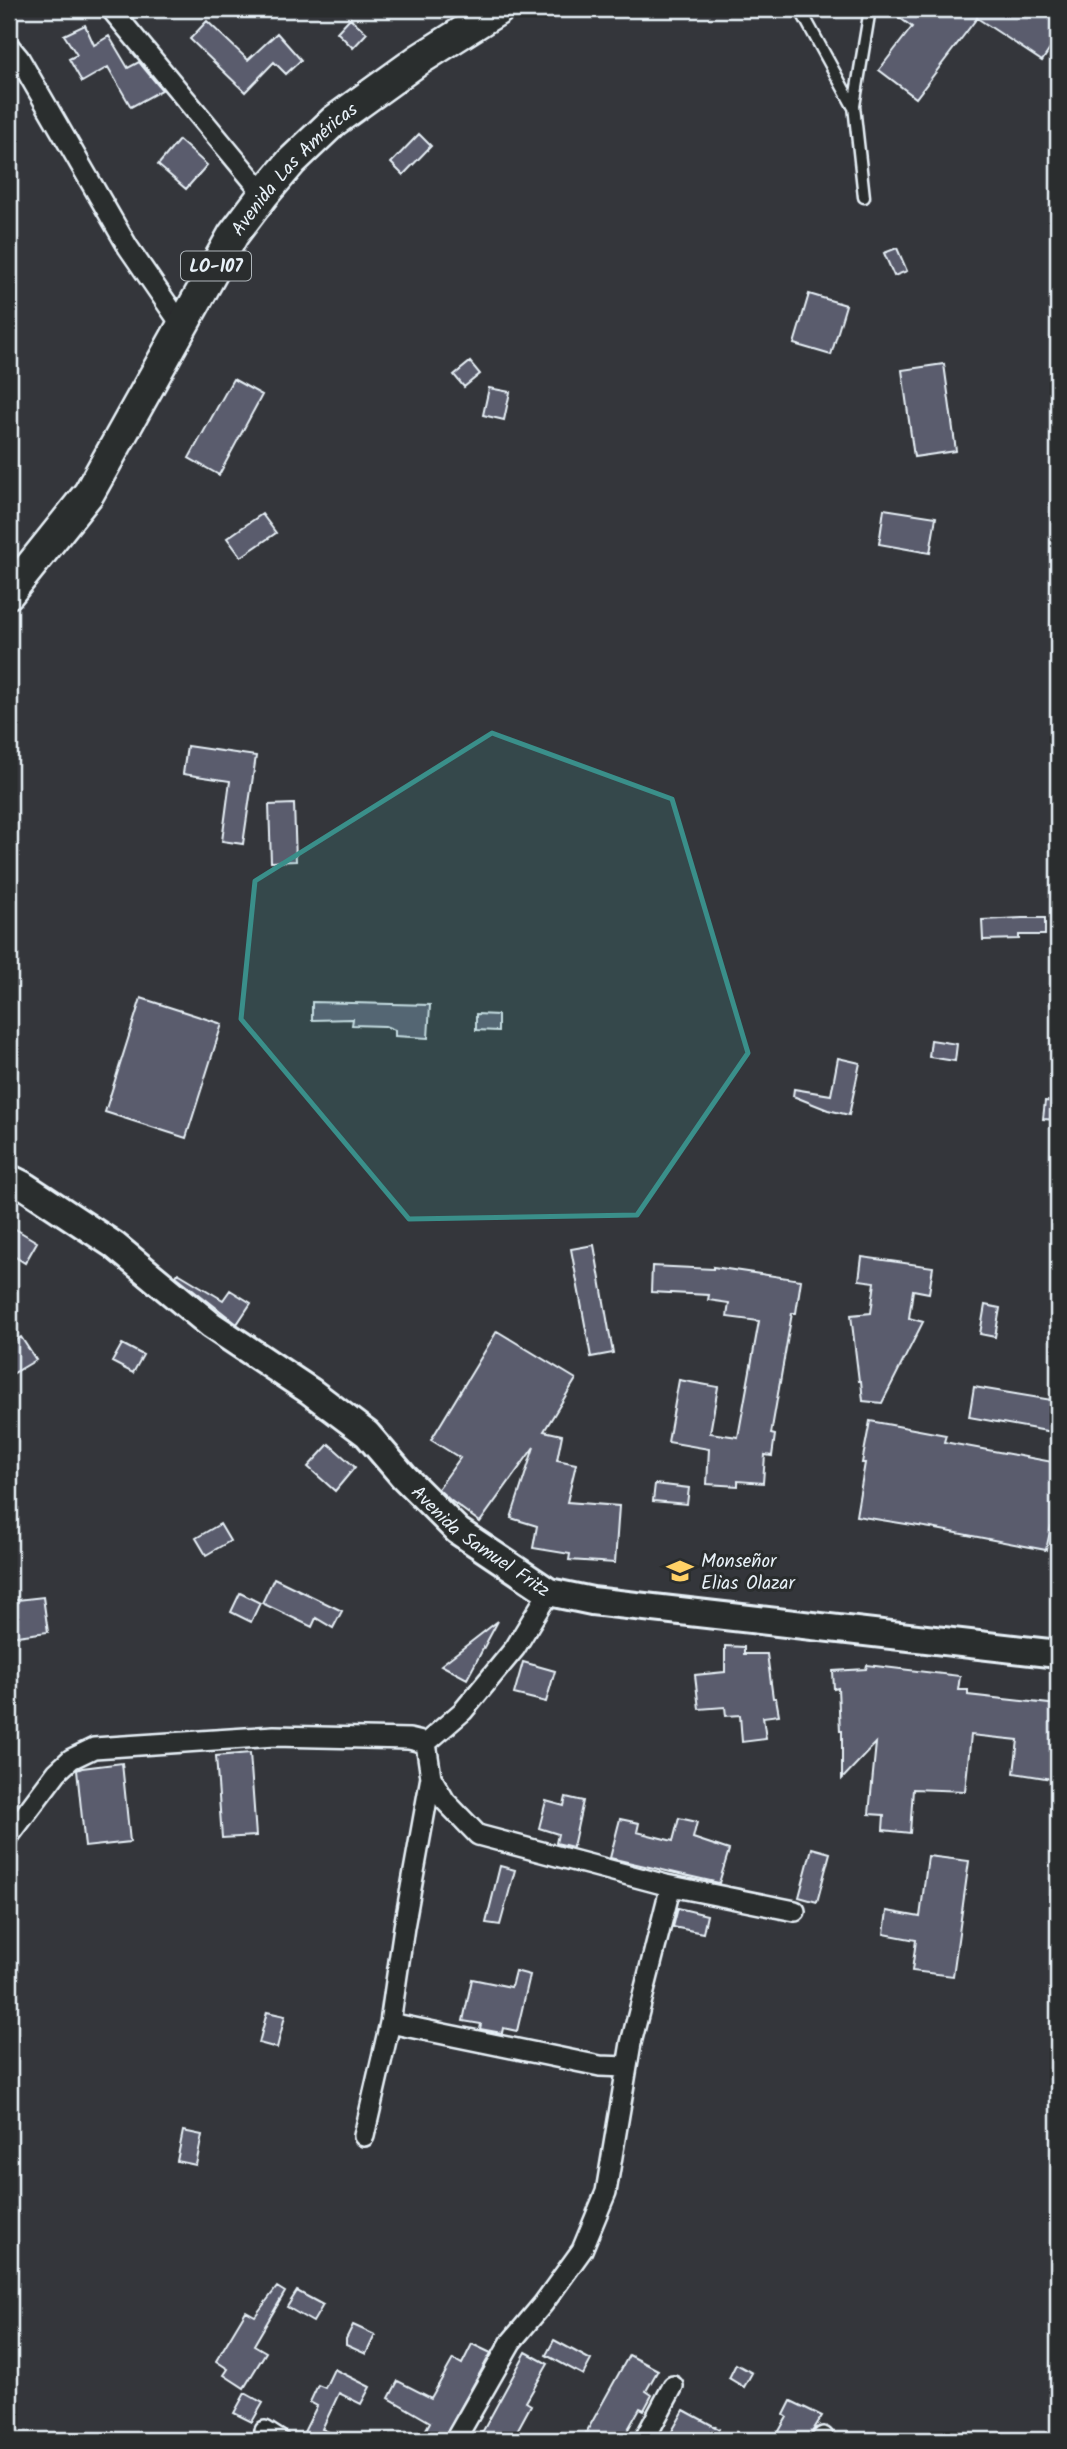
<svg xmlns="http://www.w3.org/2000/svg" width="1067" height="2449" font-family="Kalam,sans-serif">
<rect width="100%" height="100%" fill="#34363b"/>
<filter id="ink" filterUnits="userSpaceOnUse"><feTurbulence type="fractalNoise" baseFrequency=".0143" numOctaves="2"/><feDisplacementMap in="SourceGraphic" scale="14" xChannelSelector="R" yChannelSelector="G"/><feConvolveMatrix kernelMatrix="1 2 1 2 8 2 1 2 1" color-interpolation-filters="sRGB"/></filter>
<g filter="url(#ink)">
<path fill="#5a5c6d" stroke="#e8f1f8" stroke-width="2" d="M888 9H1058V37L1042 61 977 18 916 98 879 70 912 27Z
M350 18 367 33 353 48 337 32Z
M207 21 248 60 277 33 301 60 286 74 274 62 245 92 190 39Z
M85 25 94 45 109 36 128 68 139 62 162 90 131 107 108 67 82 82 69 59 77 55 64 35Z
M419 134 431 146 403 175 391 163Z
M179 140 207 165 186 189 158 165Z
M897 248 907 271 894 276 884 253Z
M809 294 846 305 831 355 794 344Z
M470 362 480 374 464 387 454 375Z
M944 364 956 451 914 457 902 370Z
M233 379 262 395 219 475 189 458Z
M489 388 510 392 504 420 483 415Z
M884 509 936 517 930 553 879 544Z
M262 514 276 533 241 557 227 538Z
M187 746 256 756 243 844 222 841 230 781 183 774Z
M294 804 296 861 271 862 269 805Z
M1022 918H1045V935H1019V939L983 940 982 920Z
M141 998 222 1024 186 1138 105 1112Z
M312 1002 430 1005 428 1038 395 1036V1030L385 1026 352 1025 353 1019 312 1020Z
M476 1014 498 1015V1031L476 1030Z
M931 1040 957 1044 955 1061 929 1057Z
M838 1058 860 1063 849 1115 828 1110 793 1096 794 1089 831 1095Z
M1045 1101 1058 1102V1120L1043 1119Z
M9 1225 37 1242 25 1263 9 1253Z
M594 1245 613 1353 591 1357 571 1249Z
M862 1257 933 1267 929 1293 913 1290 909 1318 923 1322 882 1403 863 1401 861 1381H859L851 1315 871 1313 875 1282 859 1280Z
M652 1266 713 1269V1267L801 1280 796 1313H792L771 1434 775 1435 772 1456 765 1455 763 1483 738 1481V1486L707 1484 709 1449 668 1442 679 1380 718 1387 710 1433 738 1437 759 1321 727 1317 729 1303 708 1300 709 1295 651 1292Z
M178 1273 223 1300 230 1290 251 1303 237 1324 176 1276Z
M985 1305 1000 1308 995 1337 980 1334Z
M497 1331 576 1379 544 1431 562 1435 557 1460 576 1464 567 1502 619 1506 615 1563 569 1560 570 1554 533 1548 537 1526 511 1518 534 1447 480 1522 450 1500 438 1489 460 1458 431 1440Z
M21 1337 36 1360 9 1376V1344Z
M122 1344 143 1355 133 1373 112 1362Z
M974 1387 1058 1401V1433L969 1417Z
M870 1421 946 1435 944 1442 1058 1463V1528L1051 1527 1046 1550 931 1528 856 1516 865 1463H862Z
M329 1444 355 1467 335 1491 308 1467Z
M655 1484 689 1488 687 1504 653 1501Z
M220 1524 230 1541 206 1555 196 1538Z
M274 1578 342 1611 333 1628 316 1618 312 1627 262 1603Z
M240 1593 260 1603 251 1622 231 1612Z
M43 1597 48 1632 9 1637V1601Z
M498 1621 467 1679 441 1665Z
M725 1646 744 1647V1654H767L773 1698H776L779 1715 763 1717 766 1739 742 1742 740 1715 726 1716 725 1707 699 1709 695 1675 725 1672Z
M523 1662 555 1671 546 1702 514 1694Z
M867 1665 960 1676 958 1690H968V1695L1058 1705V1780L1014 1773 1018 1740 971 1735 965 1791 913 1789 910 1833 883 1830 884 1815 869 1814 876 1743 842 1779V1731H840L838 1688 834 1689 833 1671 866 1669Z
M250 1753 256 1836 222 1838 216 1756Z
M122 1763 130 1842 85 1847 77 1770 82 1768Z
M566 1797 583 1801 573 1847 556 1843 558 1834 539 1828 546 1801 564 1806Z
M679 1818 697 1822 693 1838 729 1850 719 1883 610 1858 620 1819 639 1823 637 1832 673 1841Z
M812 1848 830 1853 817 1902 799 1897Z
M928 1856 969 1861 953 1976 912 1971 916 1940 884 1934 887 1911 920 1917Z
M500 1866 515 1870 500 1925 486 1923Z
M678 1908 707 1915 703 1933 673 1927Z
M515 1971 530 1975 517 2031 503 2028 502 2033 480 2029 481 2024 463 2021 472 1979 511 1987Z
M267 2012 285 2016 277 2048 259 2043Z
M183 2131 202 2135 196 2165 177 2161Z
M277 2287 285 2292 254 2345 266 2352 244 2388 224 2375 228 2369 216 2361 246 2311 255 2316Z
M297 2291 323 2305 313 2322 287 2307Z
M353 2325 375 2335 366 2354 346 2345V2339Z
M554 2340 591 2360 583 2375 546 2355Z
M472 2344 491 2353 443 2440H420L430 2422 389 2398 398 2381 431 2398 453 2359 462 2364Z
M526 2352 548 2364 526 2402 531 2405 512 2440H478Z
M629 2355 658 2370 646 2391 652 2395 644 2410 640 2408 622 2440H582Z
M736 2364 752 2373 744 2387 729 2378Z
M334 2369 370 2387 361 2404 339 2393 322 2429 347 2440H300L317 2406 310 2402 318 2385 325 2388Z
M245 2393 263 2403 252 2422 234 2413Z
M791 2401 822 2416 807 2440H774L787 2417 784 2415Z
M684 2410 719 2429 713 2440H667Z"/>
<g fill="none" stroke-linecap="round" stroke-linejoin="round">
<g stroke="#e8f1f8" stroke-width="15">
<path id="lane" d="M800 9 853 106
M864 197 854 106 870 9"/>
</g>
<g stroke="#e8f1f8" stroke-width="24">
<path id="street" d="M111 9 264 194
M9 46 19 58 128 247 183 327
M426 1743 431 1777 445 1801 478 1835 666 1885 795 1911
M9 1836 57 1772 71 1759 94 1748 274 1736 409 1739 426 1743 463 1711 515 1648 549 1592
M390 2023 600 2066 627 2067
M364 2136 390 2023 404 1927 431 1777
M265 2431 279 2440
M455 2440 511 2342 543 2304 582 2250 606 2192 631 2043 669 1893 666 1885
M644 2440 673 2386
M821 2440 823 2437"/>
</g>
<g stroke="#e8f1f8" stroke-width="32">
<g id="secondary">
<path id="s1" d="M9 1178 23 1185 114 1245 211 1325 310 1391 367 1434 403 1476 458 1531 549 1592 592 1601 1058 1654"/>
</g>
</g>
<g stroke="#e8f1f8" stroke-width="35">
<g id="primary">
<path id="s2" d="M9 593 89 493 233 235 264 194 292 161 334 121 420 59 499 9"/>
</g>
</g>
<use href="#lane" stroke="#2a2d2e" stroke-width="10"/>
<use href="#street" stroke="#2a2d2e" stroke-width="19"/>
<use href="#secondary" stroke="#2a2d2e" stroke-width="26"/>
<use href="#primary" stroke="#2a2d2e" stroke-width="30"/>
</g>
</g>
<path fill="#3a8f8a" fill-opacity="0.2" stroke="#3a8f8a" stroke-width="5" stroke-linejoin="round" d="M492 733 672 799 748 1053 637 1215 409 1219 241 1019 255 881Z"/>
<defs>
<g id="school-bare" transform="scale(2.1)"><path d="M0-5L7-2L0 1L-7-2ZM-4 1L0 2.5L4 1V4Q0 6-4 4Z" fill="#ffd166" stroke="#2a2d2e" stroke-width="2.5" paint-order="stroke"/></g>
</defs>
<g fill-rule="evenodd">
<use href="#school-bare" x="680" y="1571"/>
</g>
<g text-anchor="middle" stroke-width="6" stroke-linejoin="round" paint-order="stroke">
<rect fill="#2a2d2e" stroke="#afb6bb" stroke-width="2" x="181" y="251.5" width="70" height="29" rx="5"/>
<g font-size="18" font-weight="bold" fill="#e8f1f8">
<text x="216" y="272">LO-107</text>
</g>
<g font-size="19" fill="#e8f1f8" stroke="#2a2d2e">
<text dy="7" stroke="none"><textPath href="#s2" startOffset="514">Avenida Las Américas</textPath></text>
<text dy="7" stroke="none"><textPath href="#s1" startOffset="598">Avenida Samuel Fritz</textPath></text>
</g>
<g font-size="19" fill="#e8f1f8" stroke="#2a2d2e" text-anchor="start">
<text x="701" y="1567">Monseñor<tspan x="701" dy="22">Elias Olazar</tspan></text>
</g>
</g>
<rect width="1067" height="2449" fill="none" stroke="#2a2d2e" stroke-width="35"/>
<rect x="18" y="18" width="1032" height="2414" fill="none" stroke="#e8f1f8" stroke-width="2.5" filter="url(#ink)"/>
</svg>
